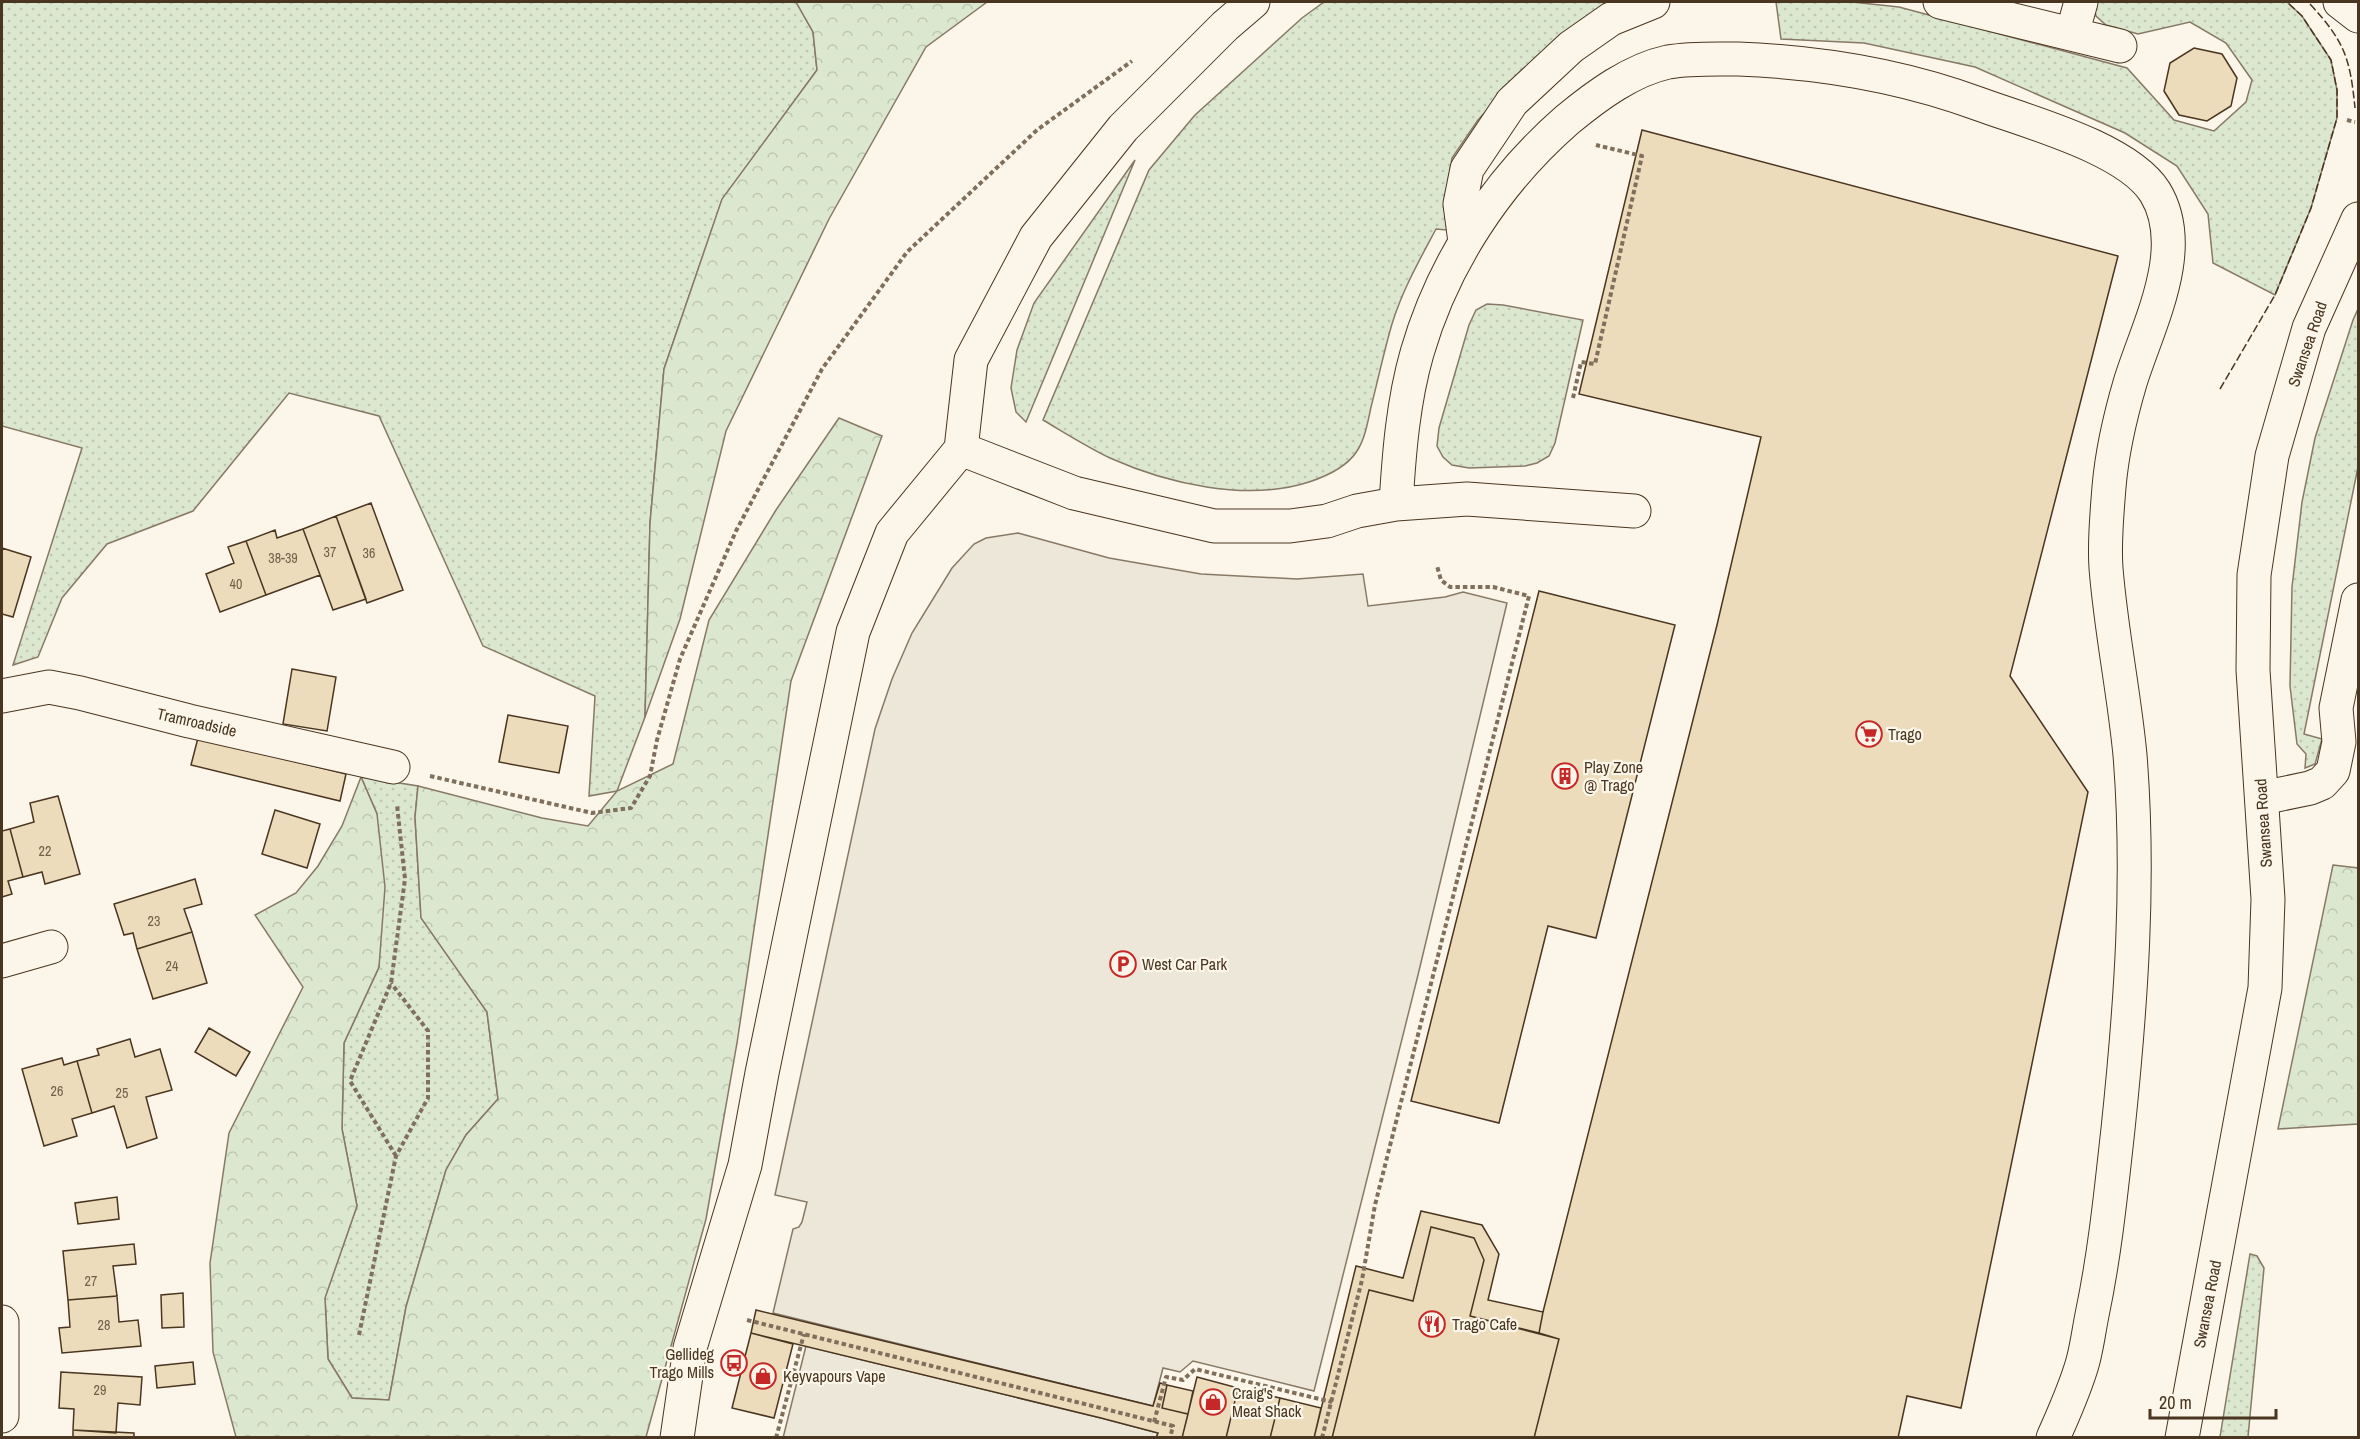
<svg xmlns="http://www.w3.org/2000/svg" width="2360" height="1439" font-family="'Archivo Narrow',sans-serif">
<defs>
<pattern id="green-dots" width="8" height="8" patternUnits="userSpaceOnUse" patternTransform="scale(1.5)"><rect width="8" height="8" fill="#dce7d0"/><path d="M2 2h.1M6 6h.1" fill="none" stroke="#bec7b2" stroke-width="1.8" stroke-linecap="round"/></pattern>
<pattern id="forest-crowns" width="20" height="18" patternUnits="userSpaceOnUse" patternTransform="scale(1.5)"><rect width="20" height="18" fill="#dce7d0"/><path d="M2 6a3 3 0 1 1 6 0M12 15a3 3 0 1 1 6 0" fill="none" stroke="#bec7b2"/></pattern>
</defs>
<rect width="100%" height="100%" fill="#fbf6e9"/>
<path fill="url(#green-dots)" stroke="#887966" stroke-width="1.5" d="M2 2H796L813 32 817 70 722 200 664 369 650 523 645 717 617 791 589 796 595 696 483 646 379 416 289 393 193 511 107 544 62 598 38 657 13 665 82 448 2 426Z
M1324 2H1620L1581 20 1535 58 1478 120 1452 158 1444 207 1447 230 1436 229C1420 259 1402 291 1392 324 1384 351 1378 380 1371 407 1368 421 1365 439 1357 451 1347 467 1327 476 1309 482 1247 502 1168 484 1110 458 1087 447 1065 433 1043 420L1149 170 1195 115 1302 18Z
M1776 2H1852L1899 7 2127 68 2174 120 2214 131 2246 102 2252 80 2226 43 2190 22 2138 34 2106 25 2096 16 2093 2H2287L2302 16 2331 60 2337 90V118L2311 208 2275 295 2213 263 2208 214 2177 166 2125 133 1975 67 1864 43 1781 39Z
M1135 160 1026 422 1016 412 1011 388 1017 350 1034 303Z
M1487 304 1503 305 1583 320 1555 443 1549 456 1537 463 1525 466 1469 468 1452 465 1443 457 1437 446 1439 428 1469 325 1476 310Z
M2358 309V467L2304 734 2322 739 2315 764 2305 768 2306 754 2297 744 2290 686 2292 587 2302 502 2315 438 2353 320Z
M361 777 418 786 415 817 421 917 487 1012 498 1099 466 1135 446 1170 406 1307 389 1400 352 1398 328 1359 325 1297 357 1206 342 1129 344 1043 379 967 377 814Z
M2250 1254 2257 1256 2264 1268 2248 1437H2220Z"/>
<path fill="url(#forest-crowns)" stroke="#887966" stroke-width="1.5" d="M796 2H987L926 47 829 219 726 431 680 619 645 717 650 523 664 369 722 199 817 70 813 32Z
M839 418 882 436 791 681 737 1043 706 1219 646 1437H236L213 1352 210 1263 229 1133 303 987 255 915 296 893 318 866 342 826 361 777 377 814 385 887 379 967 344 1043 342 1129 357 1206 325 1298 328 1359 352 1398 389 1400 406 1307 446 1170 466 1135 498 1099 487 1012 421 918 415 817 418 786 542 818 588 826 617 791 673 764 709 620 776 510Z
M2333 865 2358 868V1124L2278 1129Z"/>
<path fill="#ede7d9" stroke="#887966" stroke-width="1.5" d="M1018 533 1109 558 1201 574 1297 579 1363 574 1368 606 1445 597 1463 592 1507 603 1418 975 1314 1391 1193 1361 1180 1372 1163 1368 1153 1406 773 1313 793 1229 799 1227 802 1222 807 1202 775 1195 875 729 892 679 912 633 952 568 974 544 986 538Z
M806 1346 1101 1418 1158 1433 1156 1438H783Z"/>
<path fill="#ecdcbc" stroke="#4a3520" stroke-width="1.5" d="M2194 48 2222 54 2237 78 2231 106 2207 121 2179 115 2164 91 2170 63Z
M1642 130 2118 256 2010 676 2088 792 1961 1408 1907 1396 1898 1438H1534L1559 1339 1539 1333 1543 1312 1717 625 1761 437 1579 394Z
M371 503 403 590 367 603 336 516Z
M336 516 366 599 333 610 303 529Z
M303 529 320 575 266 595 246 541 275 530 277 538Z
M246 541 266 595 220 612 206 574 234 563 228 547Z
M2 548 31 557 13 617 2 614Z
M1539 591 1675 625 1596 938 1548 926 1499 1123 1411 1101Z
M292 669 336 677 327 731 283 724Z
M508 715 568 726 559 773 499 762Z
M198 738 346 774 340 801 191 765Z
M58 796 80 874 45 884 42 872 23 877 10 829 34 822 30 803Z
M275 810 320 824 307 868 262 854Z
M10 829 23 877 8 881 12 894 2 897V831Z
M195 879 202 904 184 909 192 932 137 949 133 933 124 935 114 904Z
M192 932 207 983 153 999 137 949Z
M209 1028 250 1052 236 1076 195 1052Z
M130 1039 135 1057 160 1049 172 1090 146 1097 157 1138 127 1148 114 1106 92 1113 77 1061 99 1055 97 1049Z
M62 1058 64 1065 77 1061 92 1113 72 1119 77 1136 44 1146 22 1069Z
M117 1197 119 1219 78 1224 75 1203Z
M1421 1211 1482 1225 1499 1254 1488 1300 1543 1312 1539 1333 1470 1316 1484 1260 1474 1238 1431 1227 1413 1301 1369 1290 1332 1438H1314L1356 1266 1403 1278Z
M1431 1227 1474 1238 1484 1260 1470 1316 1559 1339 1534 1438H1332L1369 1290 1413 1301Z
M134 1244 136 1264 113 1266 117 1296 68 1300 63 1251Z
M183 1293 184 1327 162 1328 161 1295Z
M117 1296 119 1322 138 1320 141 1346 62 1353 59 1328 70 1327 68 1300Z
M756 1310 1153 1406 1160 1383 1167 1385 1162 1408 1188 1414 1182 1438H1156L1158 1433 1101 1418 751 1333Z
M751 1333 793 1344 774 1418 732 1408Z
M193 1362 195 1384 157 1388 155 1366Z
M61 1372 142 1377 140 1405 118 1403 116 1433 73 1430 74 1409 59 1408Z
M1197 1377 1238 1388 1226 1438H1182Z
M1167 1385 1193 1391 1188 1414 1162 1408Z
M1238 1388 1280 1398 1270 1438H1226Z
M1280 1398 1321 1408 1314 1438H1270Z
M73 1430 134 1433V1438H73Z"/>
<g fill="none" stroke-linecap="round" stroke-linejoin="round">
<g stroke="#4a3520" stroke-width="35">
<path id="minor" d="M1940 2 2120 46
M2340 2 2358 16
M2072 34 2081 2
M1465 242 1460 204 1467 169 1512 102 1571 47 1611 19 1653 2
M961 449 1074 493 1214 526H1290L1327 521 1357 511 1396 504 1467 499 1634 511
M1396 504C1399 454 1403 402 1417 353 1443 263 1497 181 1567 120 1596 96 1631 70 1668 62 1691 58 1715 59 1738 59 1819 62 1903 76 1979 104 2028 122 2127 148 2155 192 2190 249 2147 327 2130 383 2120 417 2112 452 2109 487 2107 514 2104 541 2106 568 2111 631 2124 692 2130 755 2140 880 2131 1005 2118 1129 2111 1192 2105 1253 2092 1315 2089 1330 2087 1346 2083 1361 2076 1387 2064 1413 2053 1438
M2 696 49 687 80 693 189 721 393 767
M2262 798 2310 788 2322 783 2333 771 2339 742 2336 708 2358 600
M2 961 51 947
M2 1322V1416
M677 1438 690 1348 745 1165 762 1073 853 632 892 533 961 449 971 360 1036 237 1123 128 1225 26 1253 2
M2182 1438 2265 988 2268 899 2253 670 2254 575 2272 456 2309 328 2358 219"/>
</g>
<path stroke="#7f6f5c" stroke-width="4" stroke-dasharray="4.5 3" stroke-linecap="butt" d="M2347 120 2355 122
M1573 398 1581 362 1595 364 1642 156 1596 145
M430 776 592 813 631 808 650 776 657 740 680 659 736 531 822 369 907 252 1037 130 1132 61
M396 1156 350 1081 391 983 405 879 397 805
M747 1320 1173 1426 1170 1438
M359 1335 396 1156 428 1098V1031L391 983
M1154 1422 1166 1377 1183 1380 1195 1369 1332 1402
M776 1438 804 1334
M1322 1438 1362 1280 1375 1205 1529 596 1493 587H1450L1441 580 1437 566"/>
<use href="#minor" stroke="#fbf6e9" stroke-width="33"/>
<path stroke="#4a3520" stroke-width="1.5" stroke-dasharray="8 3" stroke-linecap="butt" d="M2310 4C2345 42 2350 58 2355 108
M2220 389 2275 295 2311 208 2337 118V90L2331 60 2302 16 2287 2"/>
</g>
<defs>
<g id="supermarket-ring" transform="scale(1.35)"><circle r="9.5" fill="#fbf6e9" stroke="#c62828" stroke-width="1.5"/><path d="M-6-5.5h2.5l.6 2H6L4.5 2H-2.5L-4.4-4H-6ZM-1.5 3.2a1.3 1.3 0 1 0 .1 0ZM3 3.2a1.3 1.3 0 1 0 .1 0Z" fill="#c62828"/></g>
<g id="building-ring" transform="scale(1.35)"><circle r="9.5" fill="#fbf6e9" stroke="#c62828" stroke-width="1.5"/><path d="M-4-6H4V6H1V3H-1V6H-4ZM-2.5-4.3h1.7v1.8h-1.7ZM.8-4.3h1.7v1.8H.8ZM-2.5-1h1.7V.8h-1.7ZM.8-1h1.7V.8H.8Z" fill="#c62828"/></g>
<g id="parking-ring" transform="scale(1.35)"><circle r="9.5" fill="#fbf6e9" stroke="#c62828" stroke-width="1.5"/><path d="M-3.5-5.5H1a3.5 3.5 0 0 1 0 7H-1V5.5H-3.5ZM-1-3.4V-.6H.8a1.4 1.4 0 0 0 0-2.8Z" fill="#c62828"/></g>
<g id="restaurant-ring" transform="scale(1.35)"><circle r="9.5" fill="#fbf6e9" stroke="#c62828" stroke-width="1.5"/><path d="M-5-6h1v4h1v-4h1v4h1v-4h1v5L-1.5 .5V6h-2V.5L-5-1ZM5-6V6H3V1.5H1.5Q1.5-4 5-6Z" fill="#c62828"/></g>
<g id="bus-ring" transform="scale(1.35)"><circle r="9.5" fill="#fbf6e9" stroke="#c62828" stroke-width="1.5"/><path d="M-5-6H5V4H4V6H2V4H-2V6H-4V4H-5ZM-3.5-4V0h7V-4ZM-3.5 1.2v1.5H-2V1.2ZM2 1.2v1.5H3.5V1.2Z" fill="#c62828"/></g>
<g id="shop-ring" transform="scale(1.35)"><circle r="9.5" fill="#fbf6e9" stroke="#c62828" stroke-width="1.5"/><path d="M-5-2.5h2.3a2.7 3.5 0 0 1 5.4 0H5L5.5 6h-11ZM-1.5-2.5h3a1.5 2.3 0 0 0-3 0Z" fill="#c62828"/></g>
</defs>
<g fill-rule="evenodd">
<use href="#supermarket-ring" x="1869" y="734"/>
<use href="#building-ring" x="1565" y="776"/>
<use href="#parking-ring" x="1123" y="964"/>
<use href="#restaurant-ring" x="1432" y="1324"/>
<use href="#bus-ring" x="734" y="1363"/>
<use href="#shop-ring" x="763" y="1376"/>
<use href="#shop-ring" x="1213" y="1402"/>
</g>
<g text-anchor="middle" stroke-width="4.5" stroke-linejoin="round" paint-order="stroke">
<g font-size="14" fill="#725f47">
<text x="330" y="557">37</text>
<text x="369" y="558">36</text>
<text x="283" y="563">38-39</text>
<text x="236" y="589">40</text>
<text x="45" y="856">22</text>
<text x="154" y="926">23</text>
<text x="172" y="971">24</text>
<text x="57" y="1096">26</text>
<text x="122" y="1098">25</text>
<text x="91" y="1286">27</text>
<text x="104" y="1330">28</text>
<text x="100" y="1395">29</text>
</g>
<g font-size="16" fill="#4a3520" stroke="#fbf6e9">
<text transform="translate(2307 344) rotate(-71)" y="6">Swansea Road</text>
<text transform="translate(197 722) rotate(13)" y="6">Tramroadside</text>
<text transform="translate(2263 823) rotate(-94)" y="6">Swansea Road</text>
<text transform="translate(2207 1304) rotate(-79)" y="6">Swansea Road</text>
</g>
<g font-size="16" fill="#4a3520" stroke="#fbf6e9" text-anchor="start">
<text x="1888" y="740">Trago</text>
<text x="1584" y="773">Play Zone<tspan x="1584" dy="18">@ Trago</tspan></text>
<text x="1142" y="970">West Car Park</text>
<text x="1452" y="1330">Trago Cafe</text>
<text x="714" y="1360" text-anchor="end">Gellideg<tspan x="714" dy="18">Trago Mills</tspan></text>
<text x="783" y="1382">Keyvapours Vape</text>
<text x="1232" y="1399">Craig's<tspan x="1232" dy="18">Meat Shack</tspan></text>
</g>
</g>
<rect width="2360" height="1439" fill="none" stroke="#4a3520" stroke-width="6"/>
<path d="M2150 1409v9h126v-9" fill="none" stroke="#4a3520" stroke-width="3"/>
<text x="2159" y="1409" font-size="18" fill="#4a3520" stroke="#fbf6e9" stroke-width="4.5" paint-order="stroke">20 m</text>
</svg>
